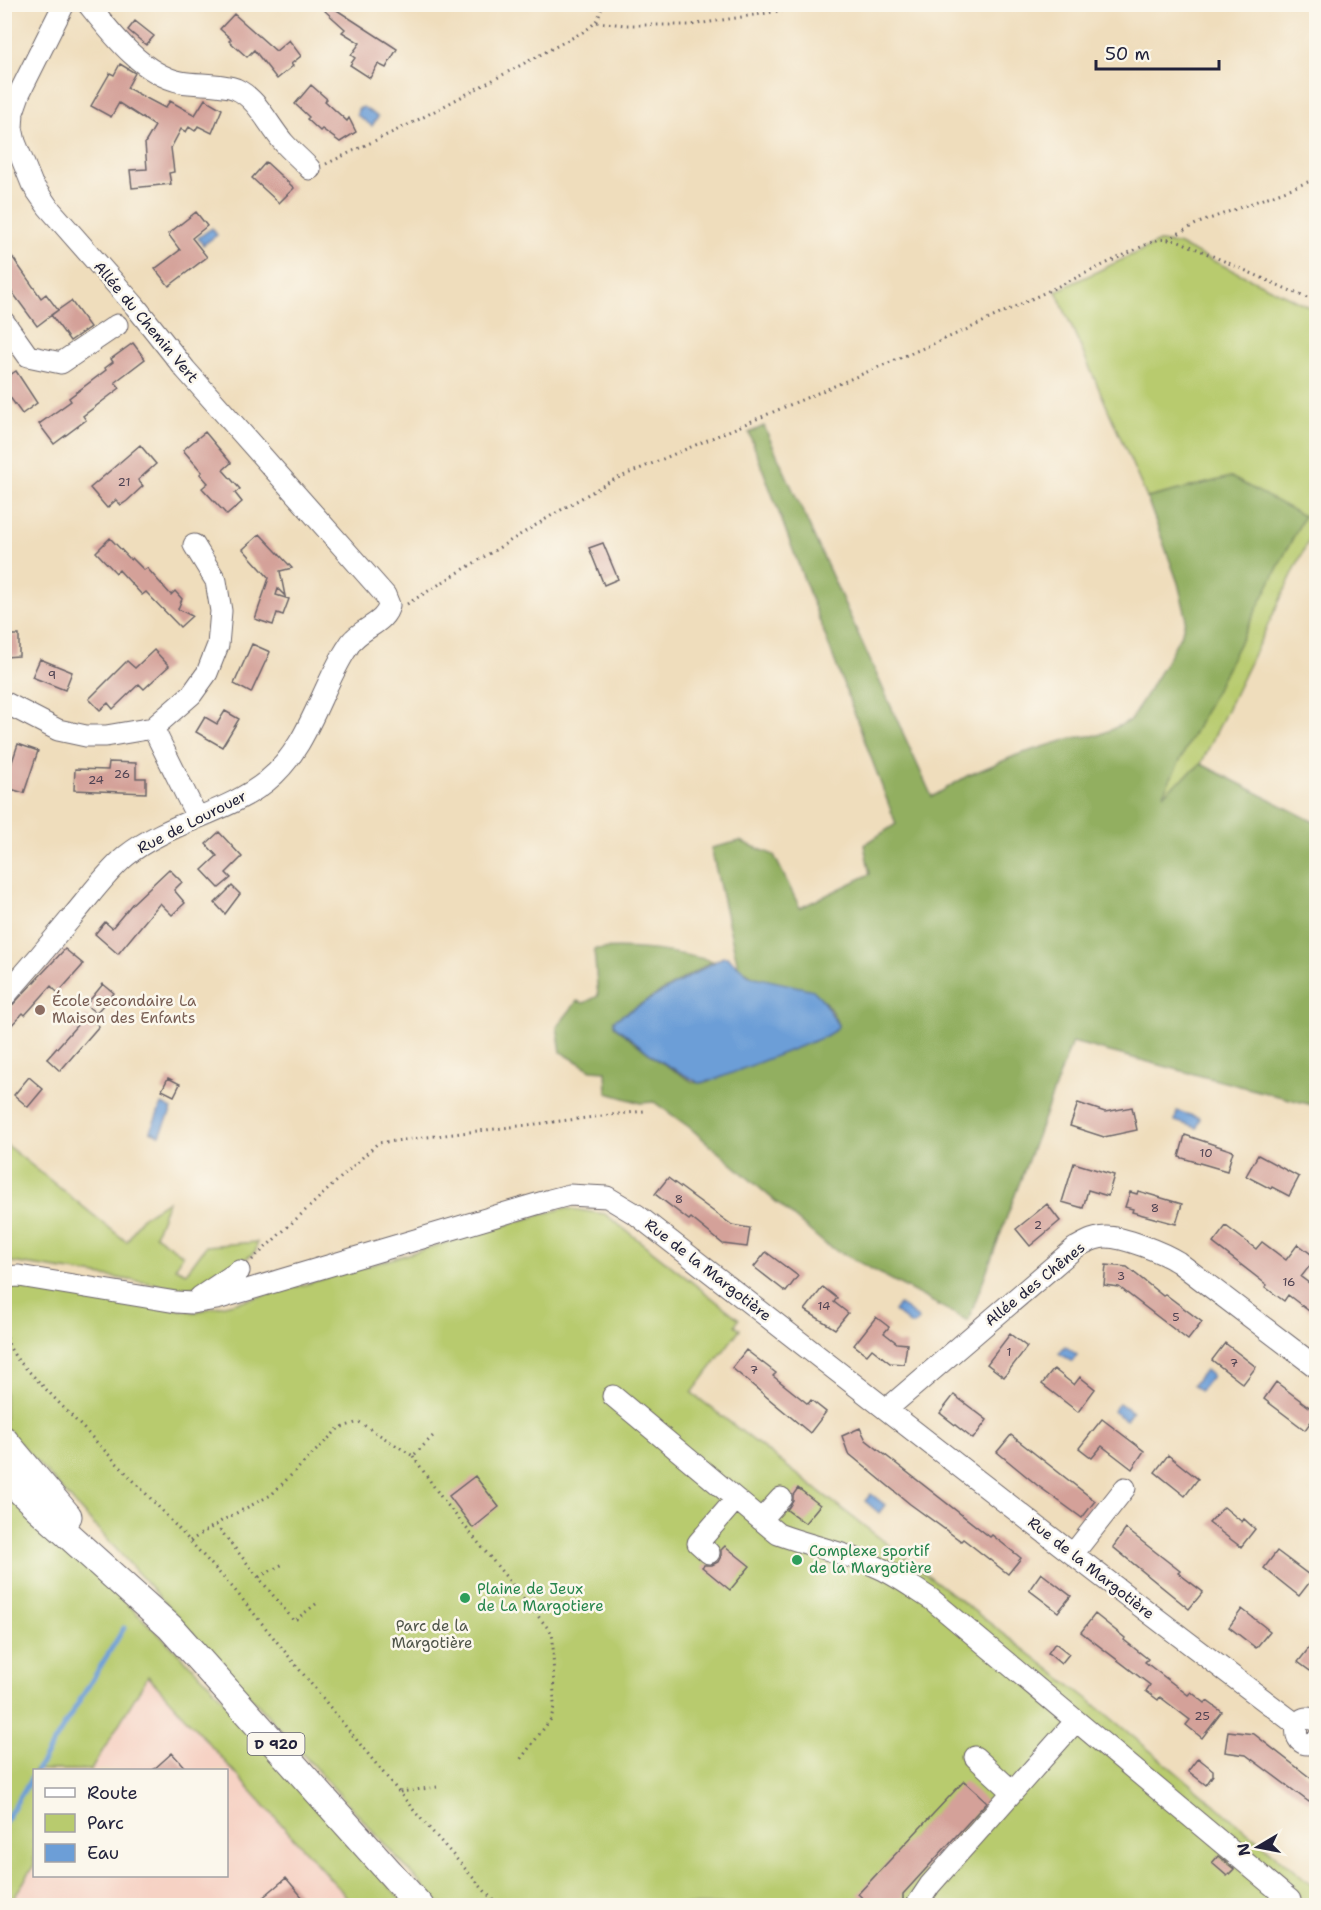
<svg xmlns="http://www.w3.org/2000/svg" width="1321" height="1910" font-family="'Shantell Sans',sans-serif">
<rect width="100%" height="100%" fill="#fbf7ec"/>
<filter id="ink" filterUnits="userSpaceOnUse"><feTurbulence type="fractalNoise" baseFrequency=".0167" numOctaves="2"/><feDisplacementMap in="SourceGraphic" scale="12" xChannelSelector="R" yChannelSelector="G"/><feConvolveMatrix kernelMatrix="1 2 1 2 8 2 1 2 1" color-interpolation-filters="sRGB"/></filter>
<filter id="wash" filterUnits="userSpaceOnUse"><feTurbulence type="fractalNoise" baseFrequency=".008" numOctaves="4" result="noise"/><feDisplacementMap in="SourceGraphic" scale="24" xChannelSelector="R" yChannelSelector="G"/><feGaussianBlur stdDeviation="1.35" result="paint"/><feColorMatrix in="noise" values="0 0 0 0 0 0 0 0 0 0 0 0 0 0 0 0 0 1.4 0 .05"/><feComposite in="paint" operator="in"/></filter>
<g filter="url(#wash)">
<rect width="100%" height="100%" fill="#efddbc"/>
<path fill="#f6d2c4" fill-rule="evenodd" d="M4 1513 368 1905H5ZM34 1770H226V1876H34Z"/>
<path fill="#b8cb6e" stroke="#6d7654" stroke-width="1.5" d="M1159 242 1178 244 1316 310V525L1201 764 1162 796 1231 477 1147 498 1056 291Z
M4 1143 127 1242 141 1218 168 1201 155 1235 183 1255 175 1268 186 1273 206 1246 257 1242 256 1251 209 1286 183 1288 5 1261Z
M564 1208 605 1214 739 1319 735 1325 740 1329 692 1393 1088 1699 1316 1889V1905H440L5 1427 4 1289 21 1285 195 1312 279 1292Z
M4 1485 208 1682 406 1905H354L148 1676 91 1770H34V1865L10 1905H5L4 1682 11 1667 7 1660H4Z"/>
<path fill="#92af61" stroke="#5a684e" stroke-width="1.5" d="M764 426 932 797 967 776 1017 755 1072 738 1099 735 1130 721 1163 667 1182 632 1186 616 1178 583 1147 498 1231 477 1304 516 1163 794 1201 764 1316 823V1106L1072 1042 968 1321 825 1244 689 1127 654 1102 641 1103 607 1093 606 1071 591 1070 561 1052 557 1027 577 1001 584 1003 598 996 594 949C638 946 671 951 713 961L614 1020V1026L657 1060 693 1082 699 1083 708 1082 824 1037 837 1029 838 1025C817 968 773 998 738 966L711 848 740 841 774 855 800 908 870 874 864 845 896 824 749 433Z"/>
<path fill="#6c9ed7" stroke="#476089" stroke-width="1.5" d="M363 107 378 117 372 126 357 115 358 109Z
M212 228 217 235 203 245 198 238Z
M723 957H727L750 976 813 990 821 998 838 1025 837 1029 824 1037 714 1080 699 1083 658 1060 614 1025V1020Z
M162 1104 172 1109 160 1135 150 1131Z
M1177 1111 1200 1118 1197 1128 1175 1121Z
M899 1304 917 1317 918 1320 914 1325H911L894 1311Z
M1065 1346 1077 1355 1072 1362 1059 1353Z
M1205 1370 1212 1376 1200 1391 1193 1385Z
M1119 1403 1132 1412 1126 1420 1113 1411Z
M871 1494 885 1505 879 1513 865 1501Z"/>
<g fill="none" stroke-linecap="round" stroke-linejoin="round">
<path stroke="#6c9ed7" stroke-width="5" d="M37 1770 124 1628
M4 1823 34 1774"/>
</g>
<g id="blocks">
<path fill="#d4a199" d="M329 5 397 49 386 68 378 64 370 78 350 65 355 58 351 55 360 43 342 32 345 29 325 11Z
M234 14 276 51 289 40 301 56 291 64 293 66 277 79 254 50 247 57 229 41 231 39 220 29Z
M135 21 154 36 146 45 128 30Z
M120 64 135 73 127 88 165 108 170 101 195 115 205 99 222 109 212 133 198 126 195 131 189 127 186 132 181 129 171 148 174 172 169 173 171 184 132 188 130 170 147 169 145 143 155 126 119 103 111 117 91 106 110 73 114 75Z
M311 85 327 99 325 101 347 121 349 118 356 132 340 142 322 129 320 131 307 119 309 117 295 104Z
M266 162 294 188 279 203 252 178Z
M196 212 207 226 192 238 207 257 169 286 155 269 180 250 168 234Z
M4 245 41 298 46 294 58 310 37 326 4 281Z
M71 301 90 327 70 341 51 315Z
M133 343 145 359 115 382 120 388 83 416 86 420 54 444 39 424 71 401 69 398 106 370 105 368 113 362 111 359Z
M16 371 37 403 22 414 4 389V379Z
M205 432 231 463 223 470 240 489 235 493 242 502 227 515 202 488 208 483 200 474 202 472 183 450Z
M140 445 156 464 138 480 143 486 127 501 121 505 116 500 107 508 90 488Z
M260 534 292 568 280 571 285 596 278 589 276 595 289 599 283 615 277 613 273 625 255 619 269 578 243 549Z
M110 538 131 560 132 558 144 570 147 568 171 595 175 591 182 599 178 609 192 616 180 627 146 592 142 595 119 570 116 573 96 552Z
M603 543 618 579 604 585 589 548Z
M4 635H19V656L4 657Z
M252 644 270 652 251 693 234 684Z
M154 650 169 666 144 689 139 684 113 709 108 703 100 710 89 699 127 661 135 668Z
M40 659 72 672 65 690 32 677Z
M225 711 239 719 222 747 196 732 205 717 217 724Z
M18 744 38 751 24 793 4 787V775L8 765H11Z
M109 762 136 763V778H146V793L74 790 75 769 108 770Z
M219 832 242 857 226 873 231 878 219 888 202 870 217 856 206 844Z
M169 869 182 882 174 890 185 903 172 915 160 903 118 954 95 934 105 922 112 928 132 904Z
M232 886 240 894 225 914 215 903Z
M65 949 83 964 82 966 58 993 51 986 25 1015 23 1013 4 1033V1014Z
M103 984 114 993 96 1013 86 1005Z
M86 1015 99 1026 60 1071 47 1059Z
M29 1077 43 1089 28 1107 14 1095Z
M168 1078 180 1084 174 1096 162 1090Z
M1078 1103 1105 1112 1132 1107 1137 1130 1104 1137 1070 1126Z
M1185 1135 1233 1151 1227 1171 1179 1157Z
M1258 1155 1299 1177 1289 1196 1272 1187 1271 1189 1246 1176Z
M1074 1163 1114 1175 1108 1196 1088 1190 1083 1208 1062 1202Z
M668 1178 732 1225 750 1228 747 1247 723 1244 691 1218 689 1220 655 1194Z
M1138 1191 1182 1204 1176 1224 1132 1212 1133 1209 1125 1207 1130 1192 1137 1194Z
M1047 1204 1060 1221 1030 1246 1016 1229Z
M1226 1226 1256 1249 1262 1242 1286 1260 1298 1244 1316 1258 1301 1277 1317 1289V1301L1309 1311 1288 1295 1284 1301 1265 1287 1267 1285 1213 1243Z
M766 1252 798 1276 786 1292 754 1267Z
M1106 1265 1127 1267 1163 1296 1165 1294 1202 1322 1188 1340 1119 1287 1104 1285Z
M823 1287 837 1298 834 1302 848 1313 835 1329 805 1310Z
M876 1317 889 1327 884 1333 897 1343 907 1344 904 1364 890 1363 872 1349 867 1355 854 1345Z
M1010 1334 1027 1347 1004 1377 987 1364Z
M1225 1343 1256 1367 1243 1384 1212 1360Z
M746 1350 776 1373 773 1376 808 1404 811 1400 826 1412 810 1433 732 1368Z
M1054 1369 1074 1385 1080 1377 1095 1389 1078 1412 1042 1384Z
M1276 1382 1317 1413 1305 1430 1264 1399Z
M954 1395 987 1420 973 1439 940 1413Z
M1102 1419 1144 1451 1132 1469 1102 1446 1092 1458 1079 1448Z
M860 1428 866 1440 990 1537 992 1535 1021 1558 1008 1574 963 1539 961 1541 910 1504 848 1453 842 1436Z
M1011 1435 1095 1501 1082 1518 1037 1485 997 1452Z
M1168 1455 1198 1479 1185 1496 1155 1472Z
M475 1476 499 1507 473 1528 449 1496Z
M798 1488 820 1505 805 1523 787 1510 793 1501V1495Z
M1224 1507 1242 1522 1244 1519 1255 1529 1241 1547 1209 1523Z
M1126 1529 1180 1571 1178 1573 1203 1592 1189 1609 1113 1547Z
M725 1546 750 1566 730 1590 702 1567 704 1565H712L718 1562 721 1556V1550Z
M1277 1551 1313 1578 1299 1596 1264 1568Z
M1041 1573 1071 1596 1058 1612 1029 1590Z
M1242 1609 1270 1631 1256 1648 1229 1627Z
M1095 1614 1125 1638 1124 1640 1148 1659 1145 1662 1188 1695 1191 1692 1205 1703 1207 1701 1222 1712 1202 1738 1186 1725 1190 1720 1160 1697 1158 1700 1146 1691 1150 1685 1081 1632Z
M1317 1638V1676L1298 1662Z
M1055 1643 1069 1654 1061 1664 1048 1653Z
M1228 1731 1254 1734 1317 1783V1792L1309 1802 1246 1755 1225 1752Z
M172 1753 187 1770H153Z
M1198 1758 1213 1770V1775L1206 1785 1188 1771Z
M964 1781 987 1802 903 1894V1905H870L858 1894Z
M1218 1856 1234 1869 1227 1876 1212 1863Z
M286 1878 309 1905H254Z"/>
</g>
</g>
<g filter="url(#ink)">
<use href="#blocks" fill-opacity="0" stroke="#6a6368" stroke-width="1.5"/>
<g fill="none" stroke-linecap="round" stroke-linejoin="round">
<g stroke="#6a6368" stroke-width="23">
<path id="minor" d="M88 4C112 34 142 74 181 82 197 85 221 83 236 89 257 98 269 126 284 143 292 152 302 160 310 169
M4 322 28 356 61 363 117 325
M4 702 58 730 86 736H106L153 728 192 694 207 673 218 645 221 611 216 581 194 545
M153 728 197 817
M4 997C27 971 50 944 72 917 90 896 105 874 126 856 168 822 226 814 267 781 308 748 319 693 346 650 349 646 351 641 354 639 365 627 386 622 389 605L385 595 185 369 135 306 48 207 32 184 15 142 12 128 13 112 20 92 64 4
M4 1277 19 1276 176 1302 192 1303 217 1299 550 1200 569 1195 607 1197 637 1215C856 1386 1075 1558 1297 1725
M200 1297 239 1271
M613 1396 778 1534C810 1546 843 1552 875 1566 895 1574 913 1588 931 1599L1290 1900
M887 1409 1075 1248C1085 1243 1094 1237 1106 1237 1124 1237 1162 1252 1178 1262L1316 1367
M761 1520 781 1498
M709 1553 698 1543 736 1499
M1073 1554 1125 1488
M1316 1721C1290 1706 1290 1756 1316 1741
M975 1757 1013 1792
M916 1906 930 1885 1076 1721"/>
</g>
<g stroke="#6a6368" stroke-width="29">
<path id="major" d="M4 1440 68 1516
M4 1475 39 1509 170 1627 420 1906"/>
</g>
<path stroke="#6a6368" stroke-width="3" stroke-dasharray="1.5 4.5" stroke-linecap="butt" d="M597 22 625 25H691L824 4
M326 164 414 122 583 32C595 24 600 19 602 4
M1168 239 1196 224 1316 179
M407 604 554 514 611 481 968 329 1143 246 1159 239 1179 241 1316 302
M252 1260 378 1143 644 1111
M4 1326 9 1346 16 1358 154 1502 234 1589 416 1813 498 1906
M413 1456 441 1497 551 1632 553 1638 554 1707 551 1719 520 1760
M216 1525 294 1621 316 1604
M190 1541 223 1520 271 1495 339 1428 359 1422 413 1456 433 1436
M259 1577 283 1564
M400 1792 437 1787"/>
<use href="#minor" stroke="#fff" stroke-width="21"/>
<use href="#major" stroke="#fff" stroke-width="27"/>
</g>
</g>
<circle fill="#8d6e63" stroke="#fbf7ec" stroke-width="2" cx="40" cy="1010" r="6"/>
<g fill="#2e9e5b" stroke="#fbf7ec" stroke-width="2">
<circle cx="797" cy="1560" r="6"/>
<circle cx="465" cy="1598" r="6"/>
</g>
<g text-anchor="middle" stroke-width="5" stroke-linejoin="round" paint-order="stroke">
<g font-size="12" fill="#4e4252">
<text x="124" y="486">21</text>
<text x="52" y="679">9</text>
<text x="122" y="778">26</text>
<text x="96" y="784">24</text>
<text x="1206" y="1157">10</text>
<text x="679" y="1203">8</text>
<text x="1155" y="1212">8</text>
<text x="1038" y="1229">2</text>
<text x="1121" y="1280">3</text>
<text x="1289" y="1286">16</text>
<text x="824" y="1310">14</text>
<text x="1176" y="1321">5</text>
<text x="1009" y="1356">1</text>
<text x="1234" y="1367">7</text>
<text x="754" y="1374">7</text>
<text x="1202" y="1720">25</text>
</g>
<rect fill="#fbf7ec" stroke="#636270" stroke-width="1.5" x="247.5" y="1733" width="57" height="22" rx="4.5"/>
<g font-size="14" font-weight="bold" fill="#22223b">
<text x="276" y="1749">D 920</text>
</g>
<g font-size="15" fill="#22223b" stroke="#fbf7ec">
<text transform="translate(146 322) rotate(50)" y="5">Allée du Chemin Vert</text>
<text transform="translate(192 822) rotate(-27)" y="5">Rue de Lourouer</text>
<text transform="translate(708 1270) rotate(38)" y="5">Rue de la Margotière</text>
<text transform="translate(1035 1284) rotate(-39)" y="5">Allée des Chênes</text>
<text transform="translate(1091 1568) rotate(38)" y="5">Rue de la Margotière</text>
</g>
<g font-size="15" fill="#785e54" stroke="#fbf7ec" text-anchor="start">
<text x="52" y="1006">École secondaire La<tspan x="52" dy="17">Maison des Enfants</tspan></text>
</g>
<g font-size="15" fill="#27864d" stroke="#fbf7ec" text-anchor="start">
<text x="809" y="1556">Complexe sportif<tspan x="809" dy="17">de la Margotière</tspan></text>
<text x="477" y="1594">Plaine de Jeux<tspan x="477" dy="17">de La Margotiere</tspan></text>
</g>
<g font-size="15" fill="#4f554a" stroke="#fbf7ec">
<text x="432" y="1631">Parc de la<tspan x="432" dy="17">Margotière</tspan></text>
</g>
</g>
<rect width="1321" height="1910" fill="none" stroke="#fbf7ec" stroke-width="24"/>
<rect x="33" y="1769" width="195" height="108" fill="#fbf7ec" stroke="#a4a2a5" stroke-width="1.5"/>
<rect x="45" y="1788" width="30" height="9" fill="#ffffff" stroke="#a4a2a5" stroke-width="1.5"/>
<text x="87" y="1799" font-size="18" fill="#22223b">Route</text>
<rect x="45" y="1814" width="30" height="18" fill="#b8cb6e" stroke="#a4a2a5" stroke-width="1.5"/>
<text x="87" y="1829" font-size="18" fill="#22223b">Parc</text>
<rect x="45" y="1844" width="30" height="18" fill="#6c9ed7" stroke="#a4a2a5" stroke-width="1.5"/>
<text x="87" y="1859" font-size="18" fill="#22223b">Eau</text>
<g transform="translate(1258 1847) rotate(260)" stroke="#fbf7ec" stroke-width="4.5" paint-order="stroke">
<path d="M0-4.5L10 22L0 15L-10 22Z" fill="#22223b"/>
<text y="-9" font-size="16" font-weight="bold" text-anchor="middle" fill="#22223b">N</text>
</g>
<path d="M1096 60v9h123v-9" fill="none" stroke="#22223b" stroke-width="3"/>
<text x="1105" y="60" font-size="18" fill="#22223b" stroke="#fbf7ec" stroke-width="4.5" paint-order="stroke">50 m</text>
</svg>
